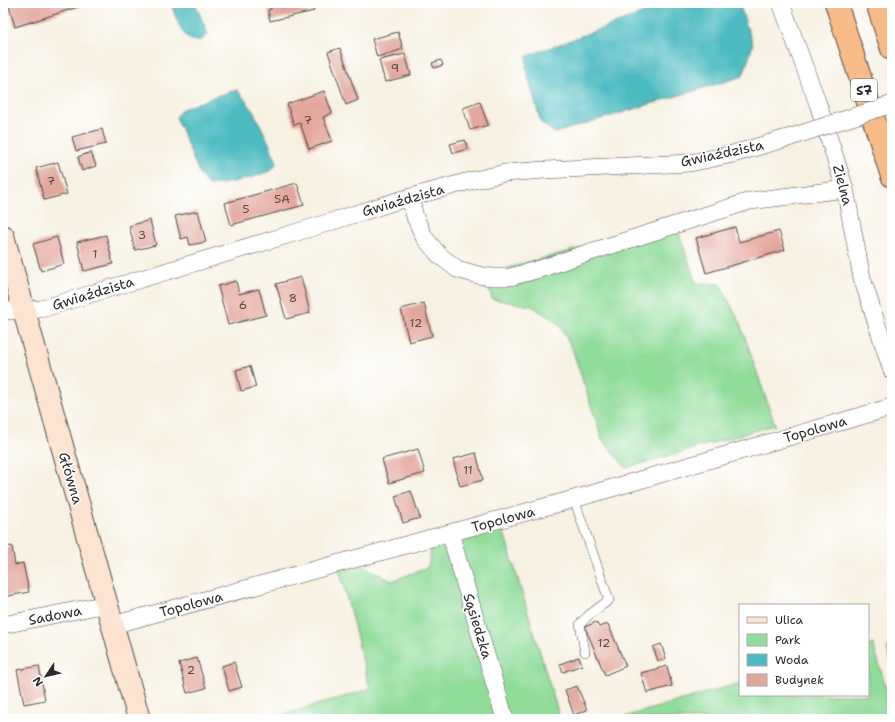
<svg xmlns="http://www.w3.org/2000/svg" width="895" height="722" font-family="'Shantell Sans',sans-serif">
<rect width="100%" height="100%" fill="#fff"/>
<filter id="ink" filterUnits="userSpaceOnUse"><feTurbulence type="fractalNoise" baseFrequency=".025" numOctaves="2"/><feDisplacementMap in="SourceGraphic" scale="8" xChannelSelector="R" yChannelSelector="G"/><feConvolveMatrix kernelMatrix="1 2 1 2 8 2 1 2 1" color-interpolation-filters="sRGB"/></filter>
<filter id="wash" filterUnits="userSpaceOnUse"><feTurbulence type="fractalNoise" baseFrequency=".012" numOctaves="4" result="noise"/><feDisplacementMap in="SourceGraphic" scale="16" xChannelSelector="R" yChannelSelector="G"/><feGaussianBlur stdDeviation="0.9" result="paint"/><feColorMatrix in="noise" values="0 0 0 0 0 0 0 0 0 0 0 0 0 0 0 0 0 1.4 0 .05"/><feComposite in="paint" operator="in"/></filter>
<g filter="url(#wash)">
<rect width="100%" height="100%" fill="#f7f1e2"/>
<path fill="#90dc99" stroke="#5e8462" d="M675 222 696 283 720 284 740 323 775 425 626 468 602 439 572 348 559 324 532 306 492 299 486 274Z
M501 523 560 719H268L370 689 339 568 358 563 392 581 428 567 432 543Z
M873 644 887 691H892V719H617L740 683V695H868V646Z"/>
<path fill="#4cbbc1" stroke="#3c7376" d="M171 3H195L208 34 202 40C199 40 194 41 192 40 181 36 174 13 171 3Z
M655 3H739L753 45 743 76 555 133 541 123 526 69 527 56 644 13Z
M237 90C256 110 266 137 277 162L272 170 251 178 222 184 208 185 200 175 176 117 182 109 219 95Z"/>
<g id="blocks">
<path fill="#e3a69b" d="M8 3H80L81 6 15 27Z
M270 3H312L314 11 270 21 268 10 271 9Z
M398 32 403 49 377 57 372 39Z
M340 48 358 100 346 105 328 52Z
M405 54 411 75 385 82 379 60Z
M441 60 443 65 434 68 432 63Z
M324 91 332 113 323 117 332 141 309 149 300 123 294 125 287 104Z
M480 102 488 125 470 130 463 108Z
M102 129 106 144 76 151 72 137Z
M465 140 468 149 453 153 450 144Z
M91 152 96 166 82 171 78 157Z
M58 162 67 194 44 200 36 168Z
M297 183 304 205 231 225 225 203Z
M198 211 206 242 190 245 188 237 181 239 175 216Z
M150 220 156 245 135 250 129 226Z
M735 227 739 242 779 231 785 250 706 273 696 238Z
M106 235 113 264 84 271 77 242Z
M57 237 64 264 41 271 33 244Z
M301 277 310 313 286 319 276 284Z
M236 281 239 294 259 289 266 315 228 325 218 286Z
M424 303 432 336 409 342 401 309Z
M250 366 256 387 241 391 236 370Z
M418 449 425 473 389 483 382 459Z
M476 453 483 480 460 486 453 459Z
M411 491 420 518 403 523 395 496Z
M12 546 15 565 23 563 29 592 3 597V547Z
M596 622 599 627 608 624 626 666 605 675 585 627Z
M661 644 666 659 658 661 653 647Z
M892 645V667L886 647Z
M579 657 582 665 563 672 560 664Z
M197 658 206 688 187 693 179 663Z
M234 662 242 687 229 691 222 666Z
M39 666 45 700 24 704 17 670Z
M667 666 672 686 647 693 641 673Z
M577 686 587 710 574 715 565 690Z"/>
</g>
</g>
<g filter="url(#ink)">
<use href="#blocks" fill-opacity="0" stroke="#4a4946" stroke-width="1"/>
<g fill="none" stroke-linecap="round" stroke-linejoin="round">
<g stroke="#4a4946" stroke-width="10">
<path id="lane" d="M574 499 609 600 589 615 580 624 585 652"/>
</g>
<g stroke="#4a4946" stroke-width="18">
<path id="street" d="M781 3 818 104 845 189 862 278 892 371
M410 197 415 217 424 237 439 255 457 269 478 275 491 277H510L540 269 578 256 750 201 845 189
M3 311 41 309 314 227 400 200 466 182 505 173 545 170 690 163 733 154 791 137
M450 533 505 719
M3 625 107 604
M113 625 574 499 892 407"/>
</g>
<g stroke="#4a4946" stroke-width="24">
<path id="secondary" d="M3 236 139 719"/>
</g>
<g stroke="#4a4946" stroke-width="24">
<path id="highway" d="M836 3 892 176
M877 3 892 49"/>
</g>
<use href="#lane" stroke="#fff" stroke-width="9"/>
<use href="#street" stroke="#fff" stroke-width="17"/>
<use href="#secondary" stroke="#fde4d0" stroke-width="22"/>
<use href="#highway" stroke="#f9bc89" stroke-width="22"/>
<g stroke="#4a4946" stroke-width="18" stroke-linecap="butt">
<path id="street-bridge" d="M791 137 892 104"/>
</g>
<use href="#street-bridge" stroke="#fff" stroke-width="17"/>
</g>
</g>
<g text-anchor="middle" stroke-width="3.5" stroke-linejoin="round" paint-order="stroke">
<g font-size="12" fill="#594a47">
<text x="395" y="72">9</text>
<text x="308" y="124">7</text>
<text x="51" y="185">7</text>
<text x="282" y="203">5A</text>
<text x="246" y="213">5</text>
<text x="142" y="239">3</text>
<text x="95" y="258">1</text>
<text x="293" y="302">8</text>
<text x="243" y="309">6</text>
<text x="416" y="327">12</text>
<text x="468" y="474">11</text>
<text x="604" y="647">12</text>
<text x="191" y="674">2</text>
</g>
<rect fill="#fff" stroke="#6b6b6b" stroke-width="1" x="851" y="79" width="26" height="22" rx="3"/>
<g font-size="13" font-weight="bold" fill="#2b2b2b">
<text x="864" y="95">S7</text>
</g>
<g font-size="14" fill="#2b2b2b" stroke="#fff">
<text transform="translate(722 153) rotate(-12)" y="5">Gwiaździsta</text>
<text transform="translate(843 185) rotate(75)" y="5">Zielna</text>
<text transform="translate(403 200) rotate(-16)" y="5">Gwiaździsta</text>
<text transform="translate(93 293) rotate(-17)" y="5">Gwiaździsta</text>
<text transform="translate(815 429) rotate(-16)" y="5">Topolowa</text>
<text transform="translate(71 478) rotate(74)" y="5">Główna</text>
<text transform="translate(503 519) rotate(-15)" y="5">Topolowa</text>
<text transform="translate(191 604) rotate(-15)" y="5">Topolowa</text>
<text transform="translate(55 615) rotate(-11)" y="5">Sadowa</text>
<text transform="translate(478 626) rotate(73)" y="5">Sąsiedzka</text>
</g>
</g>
<rect width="895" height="722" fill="none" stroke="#fff" stroke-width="16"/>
<rect x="739" y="604" width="130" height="92" fill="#ffffff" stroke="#aaaaaa"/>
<rect x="747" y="617" width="20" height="6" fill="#fde4d0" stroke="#aaaaaa"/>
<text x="775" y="624" font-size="12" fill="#2b2b2b">Ulica</text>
<rect x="747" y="634" width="20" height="12" fill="#90dc99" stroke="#aaaaaa"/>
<text x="775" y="644" font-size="12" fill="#2b2b2b">Park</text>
<rect x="747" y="654" width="20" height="12" fill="#4cbbc1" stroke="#aaaaaa"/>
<text x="775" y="664" font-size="12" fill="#2b2b2b">Woda</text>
<rect x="747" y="674" width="20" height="12" fill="#e3a69b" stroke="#aaaaaa"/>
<text x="775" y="684" font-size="12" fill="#2b2b2b">Budynek</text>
<g transform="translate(46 676) rotate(235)" stroke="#ffffff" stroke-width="3" paint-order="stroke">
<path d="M0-3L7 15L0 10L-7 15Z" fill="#2b2b2b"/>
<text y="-6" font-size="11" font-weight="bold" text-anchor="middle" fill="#2b2b2b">N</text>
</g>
</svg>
